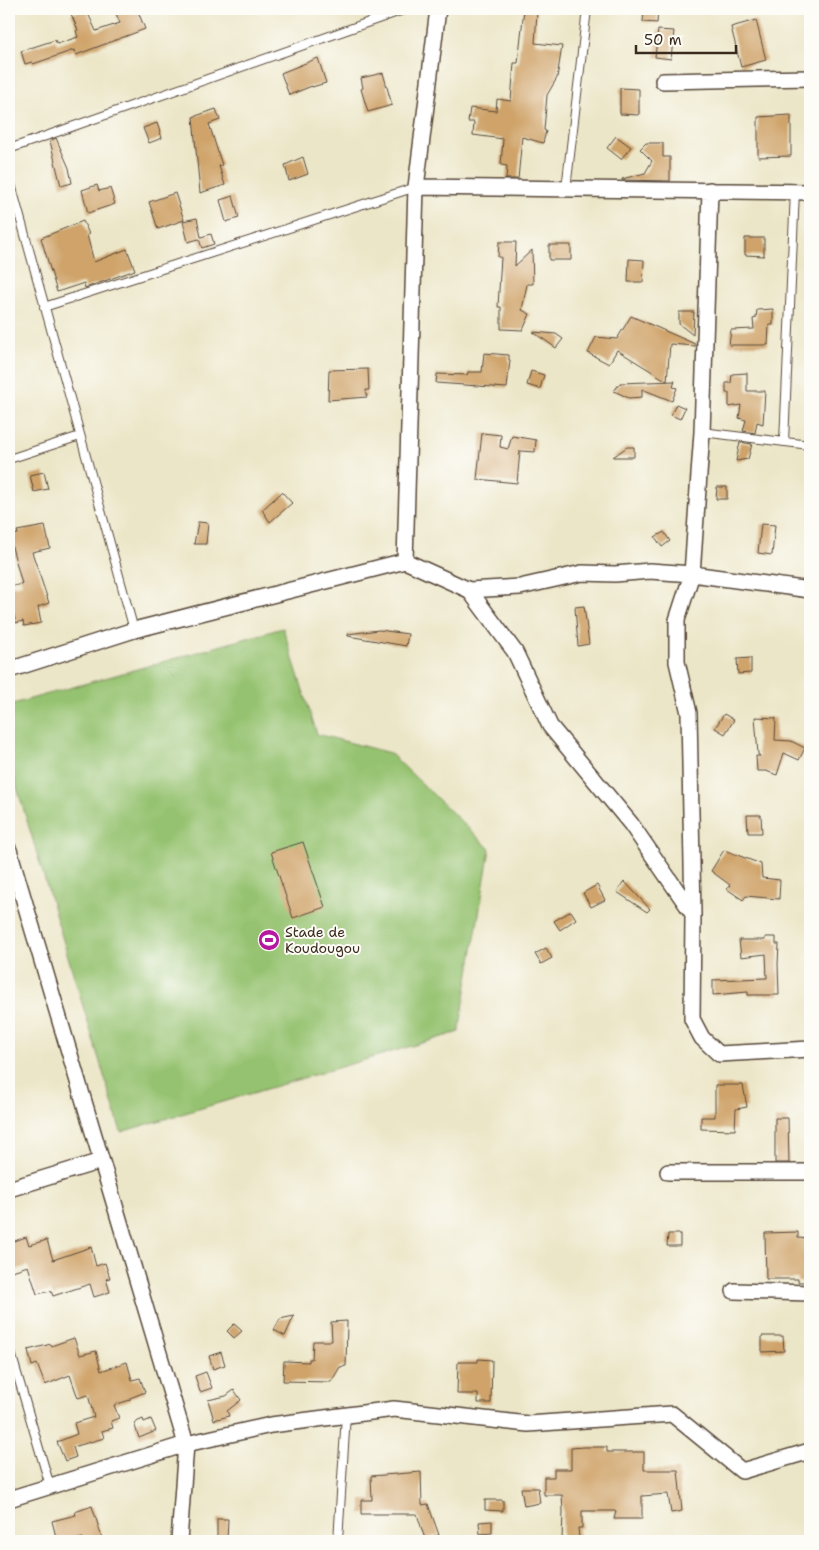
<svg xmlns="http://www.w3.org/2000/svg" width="819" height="1550" font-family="'Shantell Sans',sans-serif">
<rect width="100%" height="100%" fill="#fdfcf7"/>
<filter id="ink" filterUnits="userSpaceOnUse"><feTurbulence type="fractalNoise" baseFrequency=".02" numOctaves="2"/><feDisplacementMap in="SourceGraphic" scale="10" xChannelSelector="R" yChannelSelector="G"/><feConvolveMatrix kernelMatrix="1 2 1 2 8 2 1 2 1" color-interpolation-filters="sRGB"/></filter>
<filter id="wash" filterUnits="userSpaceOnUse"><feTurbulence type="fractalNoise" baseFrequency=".0096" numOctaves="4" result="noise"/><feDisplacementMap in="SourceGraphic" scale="20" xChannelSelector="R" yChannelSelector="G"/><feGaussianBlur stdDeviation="1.12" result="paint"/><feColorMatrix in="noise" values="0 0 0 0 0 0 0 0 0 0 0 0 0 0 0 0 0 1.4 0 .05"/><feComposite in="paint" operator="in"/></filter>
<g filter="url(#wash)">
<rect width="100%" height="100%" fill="#ece6c8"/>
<path fill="#95c270" stroke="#687647" d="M283 628 317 734 390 753 490 849 459 1032 121 1132 9 761V705Z"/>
<g id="blocks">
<path fill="#cfa369" d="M83 9H86L96 31 120 23 114 9H137L145 29 76 55 74 50 33 64 32 62 25 64 21 51 55 40 57 44 78 37 76 31 78 30 71 14Z
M524 9 537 12 535 43 562 46 557 78 547 95 544 130 546 131 543 143 522 137 518 179H506L507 166 501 165 503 139 473 135 474 122H468L470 108 496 111 497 99 511 101 514 63H518Z
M644 9H658L657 23 643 22Z
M756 20 766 60 741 67 731 27Z
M658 30 674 31 671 59 655 57Z
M318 58 326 83 312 87V86L289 95 281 73Z
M383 73 392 105 368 112 361 89 363 88 361 78Z
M620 88 639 89V115L620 114Z
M216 109 220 120 209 124 222 165 219 166 225 185 200 193 193 117Z
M791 115V156L758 157V117Z
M157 123 162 138 149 143 143 128Z
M616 136 631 147 621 159 607 148Z
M56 138 69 168 72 183 61 186 50 141Z
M646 143H663V157H670V181L622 180V179L645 173 652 161 640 149Z
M303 157 308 174 289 181 285 165Z
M97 185 99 191 110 188 115 204 88 213 82 190Z
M175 193 184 220 158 229 149 202Z
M233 196 239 218 226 222 220 200Z
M197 218 201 237 211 234 214 244 202 248 199 239 188 242 183 221Z
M83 221 89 234 87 235 94 262 127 249 135 270 85 288 84 283 57 292 41 238Z
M745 238H764V256L745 255Z
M499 242H516L515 266 532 250 533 284H527L522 310 530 314 523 330 501 329V307H498L501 257H498Z
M549 245H571V260H549Z
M629 259 644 260 643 282H628Z
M773 309V325H769L768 345H729L731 330 754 329 753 319 756 318 757 310Z
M679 312H694L693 335 679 324Z
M631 316 695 344V346L670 344 667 381 617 350 609 364 588 353 596 337 617 339Z
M533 332 556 334 563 339 556 348Z
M484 353 509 355V360H510L507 388 436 383 437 374 467 375 468 372H482Z
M368 369 369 390H366L367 397 328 400 329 370Z
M531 371 544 375 540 389 527 385Z
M747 373V391H765L763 424 757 422 755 433 743 431 746 420 739 418 741 405 729 407V393H726V383H731L732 374Z
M675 381 673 387 677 388 672 401 642 389V397L629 398 614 391 620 383Z
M676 404 685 408 680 419 671 415Z
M482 433 501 435 500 447 508 449 512 436 536 440 535 452 520 451 517 483 477 479Z
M740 442 752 444 748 459 736 461Z
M627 447H634V457H613Z
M44 472 48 489 34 492 30 475Z
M717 487H727V499H716Z
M282 492 292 503 270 522 262 510Z
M198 522 208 523 206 544H194Z
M761 524 775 525 772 555 758 553Z
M45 526 50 548 32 552 49 603 38 607 41 623 24 626 23 621 16 623 9 596V587L22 584 9 536 18 534 17 531Z
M664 532 670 541 662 547 655 537Z
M584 606 589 644 578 646 575 607Z
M379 630 408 634 406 646 348 636V634Z
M751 658V673L738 674 737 659Z
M724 714 734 720 725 734 715 728Z
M755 717 776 718 775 740 791 741 805 748 799 760 784 753 777 775 766 771H757L756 756H760L758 754Z
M747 815H761L762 833H748Z
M303 842 325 907 293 918 271 852Z
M724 850 761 864 762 878 780 880 779 899 746 896 743 900 727 889 730 885 711 871Z
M624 881 650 909 647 912 617 892Z
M597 885 605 900 591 907 583 893Z
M571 911 576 919 560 930 554 921Z
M765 937H776V944H779L778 964 779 995H748V992L713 995V980L767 978 766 954 741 957 739 940H765Z
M546 948 552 958 541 964 535 954Z
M715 1085H743L747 1107 736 1109 735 1130 701 1129V1117H715Z
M775 1118H788L789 1163H775Z
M798 1232V1238L810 1239V1282H798V1279H766L765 1233Z
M668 1234H680V1246H667Z
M26 1237 29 1245 47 1240 53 1260 91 1247 96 1266 105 1263 110 1278 106 1279 110 1292 94 1297 90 1284 53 1296 51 1291 37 1294 28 1266 9 1272V1243Z
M294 1316 285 1336 274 1330 280 1319Z
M347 1321 346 1366 340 1367 331 1382 283 1381 284 1361 309 1362V1359H312L313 1341H332L331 1322Z
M234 1324 242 1331 234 1338 227 1331Z
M762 1336H783L784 1351 762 1352Z
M74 1338 80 1355 96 1351 101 1371 127 1362 132 1380 140 1378 145 1392 130 1398V1400L114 1405 119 1418 111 1421 113 1428 102 1431 104 1438 73 1447 76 1457 65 1461 57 1442 77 1434 74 1423 94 1417 88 1395 78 1398 70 1375 45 1385 37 1364 32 1366 28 1350 51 1344V1346Z
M221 1352 225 1365 213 1369 209 1356Z
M478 1359 492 1360 491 1403H478V1394H457L458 1362H478Z
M206 1372 212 1388 200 1392 195 1376Z
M234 1390 241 1400 227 1411 229 1416 214 1420 208 1400 226 1396Z
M143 1419 144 1422 151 1419 156 1431 139 1438 134 1423Z
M584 1447H607V1452H644V1470H678L682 1511 671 1513 668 1494 642 1496V1519H614L616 1511H582V1528H578L579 1538 562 1540 563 1511 562 1495H544V1477H554V1469H571V1448Z
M421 1472 422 1505 428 1504 439 1535 425 1539 417 1514H361V1500H372L371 1476Z
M521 1488H538L540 1503 524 1506Z
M485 1500H503V1511L485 1510Z
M92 1506 103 1541H84L83 1538 71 1541H57L52 1521 76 1515 75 1512Z
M217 1519H228L227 1541H217Z
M492 1521V1533L480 1534 479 1522Z"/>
</g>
</g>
<g filter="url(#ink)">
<use href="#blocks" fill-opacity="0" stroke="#564638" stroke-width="1"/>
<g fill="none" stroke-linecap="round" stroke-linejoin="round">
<g stroke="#564638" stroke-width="10">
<path id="lane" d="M9 149 406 9
M9 177 134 630
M566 189 587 9
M44 307 416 187
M702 432 810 445
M784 442 795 191
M9 459 80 436
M9 1346 50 1486
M338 1541 346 1415"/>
</g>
<g stroke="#564638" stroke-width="18">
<path id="street" d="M438 9 416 187 405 561 469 590 515 652 550 726 631 824 693 914
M663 81 810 78
M416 187 810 192
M710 190 702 432 692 574 677 620V662L689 713 693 914 692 1019 702 1038 719 1054 810 1049
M469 590 520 587 582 573 615 574 650 571 692 574 810 590
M9 670 134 630 405 561
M9 850 186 1444 179 1541
M668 1172H810
M9 1189 101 1161
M734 1291 810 1293
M9 1499 186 1444 271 1425 394 1409 528 1424 672 1414 742 1471 810 1451"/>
</g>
<use href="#lane" stroke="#fff" stroke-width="8"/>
<use href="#street" stroke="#fff" stroke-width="15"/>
</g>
</g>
<defs>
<g id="stadium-disc" transform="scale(1.125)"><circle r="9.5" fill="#b5179e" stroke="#fdfcf7"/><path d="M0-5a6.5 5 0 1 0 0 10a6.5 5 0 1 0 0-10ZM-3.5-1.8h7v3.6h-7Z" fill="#fff"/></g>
</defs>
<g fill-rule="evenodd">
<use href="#stadium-disc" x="269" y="940"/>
</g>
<g text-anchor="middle" stroke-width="4" stroke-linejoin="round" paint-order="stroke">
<g font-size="14" fill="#3b2a1e" stroke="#fdfcf7" text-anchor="start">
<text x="285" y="937">Stade de<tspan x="285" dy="16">Koudougou</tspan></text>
</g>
</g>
<rect width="819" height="1550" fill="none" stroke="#fdfcf7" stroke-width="30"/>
<path d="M636 45v8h100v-8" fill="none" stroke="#3b2a1e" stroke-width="2.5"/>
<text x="644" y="45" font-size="15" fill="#3b2a1e" stroke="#fdfcf7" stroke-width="4" paint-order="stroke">50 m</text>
</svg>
